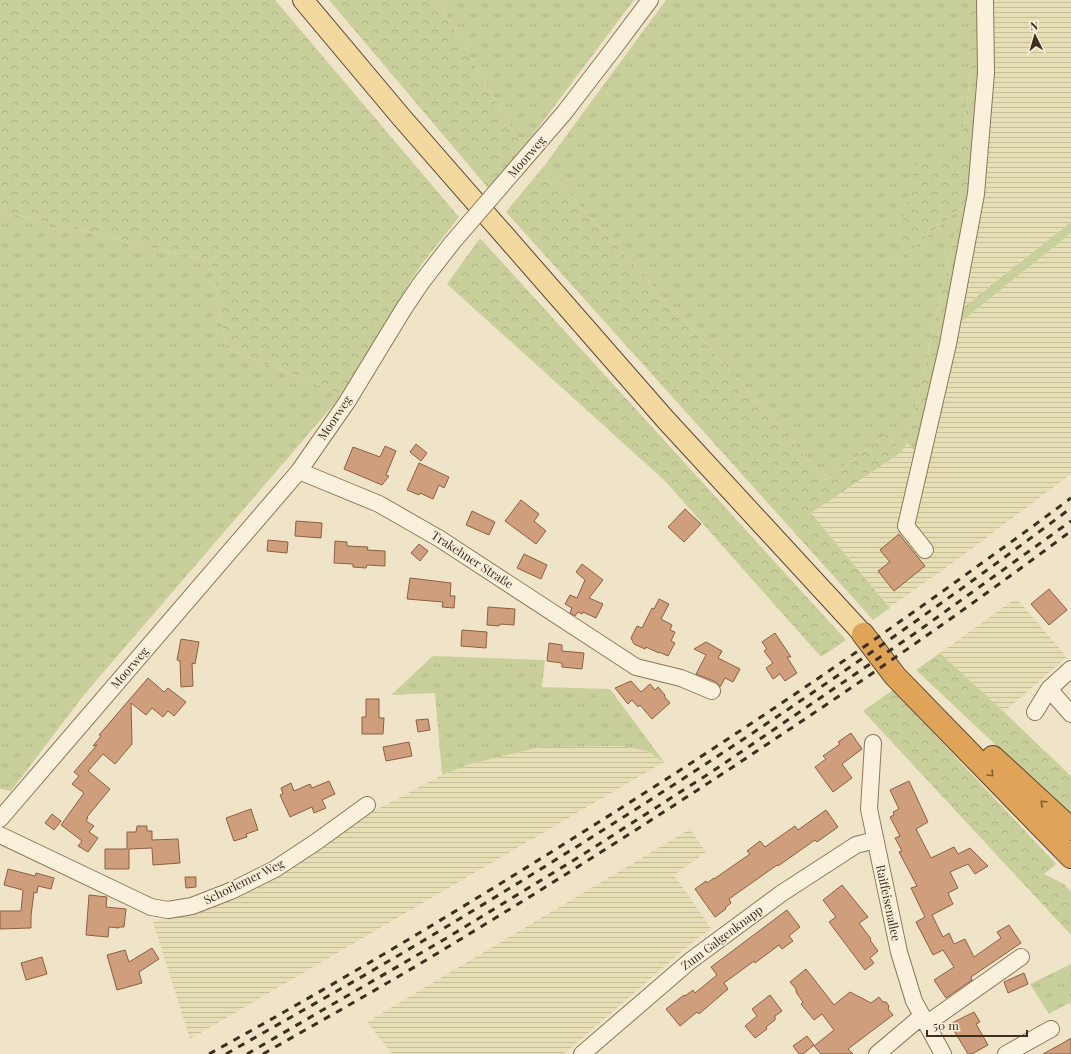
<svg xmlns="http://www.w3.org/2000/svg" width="1071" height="1054" font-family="'Playfair Display',serif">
<defs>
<pattern id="farmland-rules" width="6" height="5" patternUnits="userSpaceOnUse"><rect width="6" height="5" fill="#e6deb5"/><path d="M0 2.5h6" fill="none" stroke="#c6bf9b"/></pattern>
<pattern id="grass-tufts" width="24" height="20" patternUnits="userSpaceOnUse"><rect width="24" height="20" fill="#c9cf9b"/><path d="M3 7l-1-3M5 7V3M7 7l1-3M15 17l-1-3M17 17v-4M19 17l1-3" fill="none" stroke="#aeb285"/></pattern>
<pattern id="forest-crowns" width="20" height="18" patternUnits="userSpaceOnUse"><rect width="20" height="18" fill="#c9cf9b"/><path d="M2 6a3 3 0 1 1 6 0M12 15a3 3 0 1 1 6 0" fill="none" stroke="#aeb285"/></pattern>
</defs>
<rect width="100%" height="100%" fill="#f0e4c8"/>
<path fill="url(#farmland-rules)" d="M989 0H1071V222L959 311Z
M1071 233V474L954 562 890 607 811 513 900 453 907 444 920 455 957 325Z
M1016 598 1067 657 1004 712 940 653Z
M621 746 647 751 664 762 190 1039 153 922 193 912 237 897 275 877 374 811 442 775 466 765 541 747Z
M690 829 706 852 674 875 711 928 681 952 564 1054H392L367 1022Z"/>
<path fill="url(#grass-tufts)" d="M436 0H634L523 148 441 6Z
M666 0H970V72L967 103 960 153 893 264 961 208 907 444 900 453 887 434 825 480 745 387 544 166Z
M0 211 211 262 226 348 342 395 83 696 11 791 0 789Z
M1071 222V233L957 325 959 311Z
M433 656 545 660 542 687 610 689 664 762 647 751 621 746 541 747 466 765 442 775 435 693 391 695Z
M1071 964V1006L1069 1003 1049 1014 1030 984Z"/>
<path fill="url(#forest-crowns)" d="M0 0H275L459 217 422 264 410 282 342 395 226 348 211 262 0 211Z
M329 0H436L441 6 523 148 488 188Z
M970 0H981L983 72 968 221 920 455 907 444 961 208 893 264 915 165 960 152 967 103 970 72Z
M544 166 745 387 825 480 887 434 900 453 811 513 890 608 873 620 506 212Z
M480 238 846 640 821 657 665 481 447 284Z
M940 653 1004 712 1071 776V816L916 670Z
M893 690 1056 864 1044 874 1064 884 1071 892V935L863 711Z"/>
<path fill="#cf9f7d" stroke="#8d5f41" d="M416 444 427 453 421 461 410 452Z
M385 446 396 451 386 475 389 476 382 485 344 469 353 447 380 457Z
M419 463 449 477 444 488 439 485 433 499 420 493 419 495 407 490Z
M521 500 539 514 534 521 546 531 536 544 505 521Z
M685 509 701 524 684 542 668 527Z
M472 511 495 522 489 535 466 525Z
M296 521 322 523 321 538 295 536Z
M899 534 925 566 894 591 878 571 890 562 880 550Z
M268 540 288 542 287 553 267 551Z
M335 541 347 542V546L368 547 367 550 385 551V566L367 565 366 568 353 567V564L334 563Z
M419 544 428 551 420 561 411 553Z
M524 554 547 565 541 579 517 568Z
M582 564 603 580 589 598 603 604 596 618 583 612 582 614 578 612 575 616 570 613 572 608 565 604 570 595 577 598 585 580 576 572Z
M410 578 451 583 450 596H455L454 608 442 607 443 602 407 599Z
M1049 589 1067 610 1049 625 1031 604Z
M659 599 669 604 661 619 672 625 670 630 675 632 671 641 675 643 668 656 659 652V653L646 647 645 649 634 644 631 638 637 626 642 628 652 608 654 609Z
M488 607 515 609 514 625 500 624 499 626 487 625Z
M462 630 487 632 486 648 461 646Z
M775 633 791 657H787L797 673 785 681 780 674 773 679 766 668 773 663 764 651 767 649 762 642Z
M181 639 199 642 195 664 192 663 193 686 181 687 180 661 177 660Z
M706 642 722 651 718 658 740 669 733 682 725 678 720 687 716 682 696 674 706 655 694 649Z
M549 643 562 645V651L584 653 582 669 562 667V663L547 661Z
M148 678 164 692 168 688 186 702 174 716 168 711 163 717 152 708 146 715 131 703 132 744 115 764 103 754 88 771 110 789 87 817 88 818 86 821 94 826 89 832 98 838 88 852 78 846 82 841 61 825 84 793 72 784 79 776 74 772 97 745 93 746 101 736 99 735Z
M631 681 641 692 650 684 655 690 658 687 665 695 664 696 670 703 652 719 640 705 638 707 632 700 628 704 615 688Z
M366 699H379V718H384L383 734H362V717H366Z
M428 719 430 730 418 732 416 720Z
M851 733 862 749 842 764 852 778 833 792 815 767 826 759 823 756 840 744 838 742Z
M409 742 412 756 386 761 383 747Z
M329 781 335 794 322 800 326 808 314 813 312 807 290 817 280 795 283 794 281 788 291 783 294 791 310 784 312 788Z
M909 781 928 822 916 829 931 858 954 847 958 854 970 848 988 866 975 874 968 864 950 872 958 888 948 893 953 904 932 915 943 937 949 933 954 944 965 939 974 957 1001 938 997 932 1009 925 1021 943 971 977 972 980 946 998 934 980 954 967 943 950 933 955 916 922 925 917 911 888 917 886 899 852 902 851 895 838 900 836 890 817 894 815 893 812 899 809 890 790Z
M251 809 258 830 246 834 247 837 234 841 226 818Z
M826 810 838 827 817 842 815 840 778 866 777 865 729 899 731 903 725 908 726 909 715 917 695 889 706 881 707 883 714 878V879L750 854 747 851 760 841 765 847 795 826 798 830Z
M52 814 61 821 54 830 45 823Z
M137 826H147V831H152V840L178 839 180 863 153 865 152 848 129 849V869H105V849H127V832H136Z
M8 869 35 876 36 873 54 878 51 889 38 886 37 893 34 892 31 916V928L0 929V911H21L23 890 4 885Z
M185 877H196V887L186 888Z
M842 885 868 917 859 923 871 939 870 940 878 951 870 958 874 963 865 970 829 922 836 917 823 900Z
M89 895 107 897 106 907 126 909 124 927H119V928L109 927 108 937 86 935Z
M787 910 800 927 789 936 793 941 782 949 779 945 755 963 754 961 724 983 728 989 699 1014 697 1012 680 1026 666 1009 684 995 685 996 693 990 695 993 717 975 711 967Z
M152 948 159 959 139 972 142 983 117 990 107 955 125 950 129 962Z
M42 957 47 974 26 980 21 963Z
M806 969 834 1005 850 992 871 1003 879 997 883 1002H886L889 1006 888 1009 893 1015 848 1049 853 1054H821L814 1046 834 1030 822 1014 814 1020 801 1004 803 1002 796 992V989L790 982Z
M1024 973 1028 984 1008 993 1004 982Z
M770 995 782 1011 775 1016V1020L766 1027 767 1029 755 1038 745 1026 757 1016 752 1009Z
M974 1012 980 1022 976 1024 988 1045 972 1054H968L950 1024Z
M807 1036 814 1045 803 1054H799L793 1046Z
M1071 1038V1054H1043L1063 1043Z"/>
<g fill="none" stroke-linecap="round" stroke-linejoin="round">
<g stroke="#8d765c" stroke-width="18">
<path id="minor" d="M514 171 564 113 611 52 650 0
M299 471 379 504 440 539 636 667 681 678 712 691
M925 550 906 526 948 344 976 194 986 73 985 0
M1049 689 1071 714
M1035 712 1049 689 1071 669
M873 743 869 809 899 952 914 1001 943 1054
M0 819 299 471 347 402 403 310 421 283 452 243
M0 835 151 907 168 910 192 906 233 890 275 869 316 842 367 805
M926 1024 1021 957
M582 1054 690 961 782 893 856 845 875 840
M877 1054 922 1016
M1006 1054 1051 1029"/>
</g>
<g stroke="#5b4430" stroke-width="22">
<path id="major" d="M303 0 402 118 665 419 863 634"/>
</g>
<g stroke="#5b4430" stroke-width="24">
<path id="highway" d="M863 634 895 676 1071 857
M993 757 1071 829"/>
</g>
<use href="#minor" stroke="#faf1dc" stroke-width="16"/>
<use href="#major" stroke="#f3d9a0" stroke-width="20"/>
<use href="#highway" stroke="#e0a458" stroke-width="22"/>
<path stroke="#3d2e20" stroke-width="3" stroke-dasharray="7 7" stroke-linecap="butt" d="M209 1054C349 977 486 894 621 808 741 732 859 652 975 568 1007 545 1039 522 1071 498
M226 1054C298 1013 370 973 441 930 657 800 869 660 1071 508
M247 1054 445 939 579 857 713 771 914 634 1071 521
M263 1054C326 1018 389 983 451 945 570 873 687 798 802 721 893 660 983 597 1071 531"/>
<g stroke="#8d765c" stroke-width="18" stroke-linecap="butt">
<path id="minor-bridge" d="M452 243 514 171"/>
</g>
<use href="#minor-bridge" stroke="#faf1dc" stroke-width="16"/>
</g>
<defs><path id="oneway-chevron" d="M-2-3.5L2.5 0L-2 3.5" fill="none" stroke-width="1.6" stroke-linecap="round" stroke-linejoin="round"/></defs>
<g stroke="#7e5d36">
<use href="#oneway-chevron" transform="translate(991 774) rotate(46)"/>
<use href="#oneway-chevron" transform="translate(1043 803) rotate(-137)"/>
</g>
<g text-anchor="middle" stroke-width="3" stroke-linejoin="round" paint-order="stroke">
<g font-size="12" fill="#3d2e20" stroke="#f7eed8">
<text transform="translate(527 157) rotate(-49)" y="4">Moorweg</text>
<text transform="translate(335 418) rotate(-56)" y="4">Moorweg</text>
<text transform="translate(472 560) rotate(33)" y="4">Trakehner Straße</text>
<text transform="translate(130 668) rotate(-49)" y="4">Moorweg</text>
<text transform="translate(244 882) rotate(-26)" y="4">Schorlemer Weg</text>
<text transform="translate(888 903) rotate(78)" y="4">Raiffeisenallee</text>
<text transform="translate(722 938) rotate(-37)" y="4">Zum Galgenknapp</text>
</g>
</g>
<g transform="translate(1035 36) rotate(355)" stroke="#f7eed8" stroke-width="3" paint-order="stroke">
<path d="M0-3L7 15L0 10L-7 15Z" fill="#3d2e20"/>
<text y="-6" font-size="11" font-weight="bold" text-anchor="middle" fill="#3d2e20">N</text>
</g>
<path d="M927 1030v6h100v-6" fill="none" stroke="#3d2e20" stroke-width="2"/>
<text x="933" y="1030" font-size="12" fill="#3d2e20" stroke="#f7eed8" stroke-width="3" paint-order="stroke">50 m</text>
</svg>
